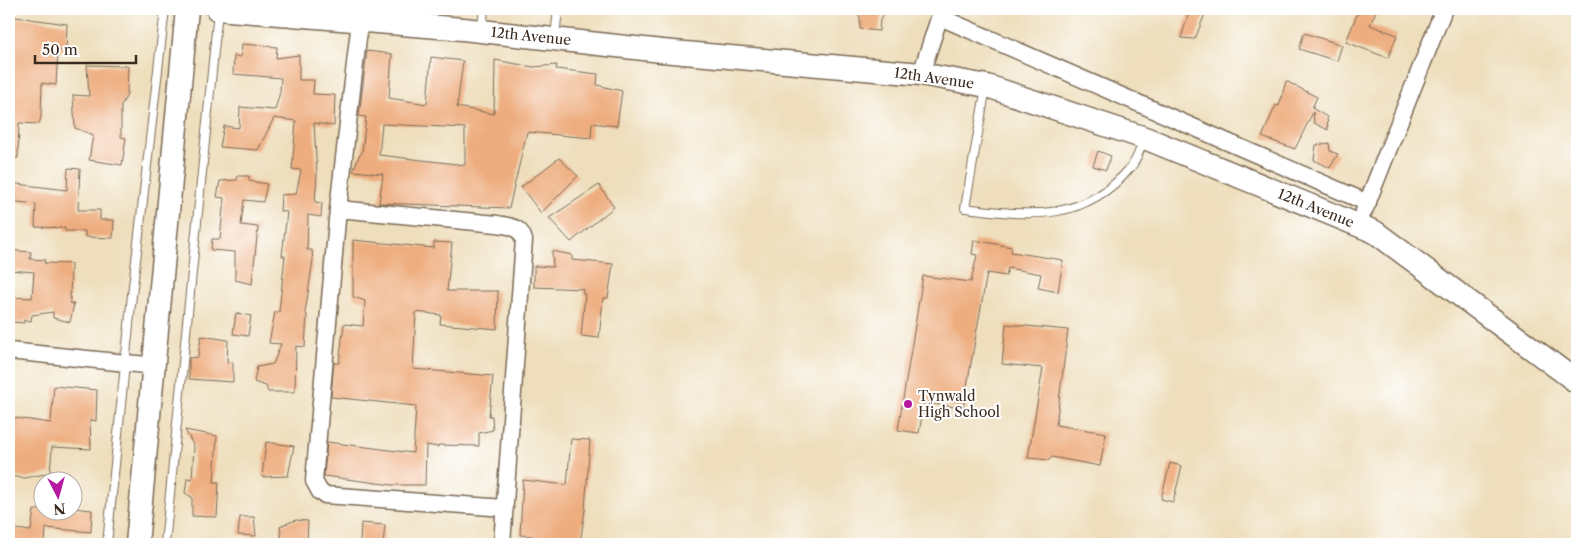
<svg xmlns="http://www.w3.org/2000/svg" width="1586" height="553" font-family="'Libre Caslon Text',serif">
<rect width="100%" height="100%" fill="#fff"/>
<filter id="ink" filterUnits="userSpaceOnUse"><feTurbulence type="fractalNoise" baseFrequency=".02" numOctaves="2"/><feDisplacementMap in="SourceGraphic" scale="10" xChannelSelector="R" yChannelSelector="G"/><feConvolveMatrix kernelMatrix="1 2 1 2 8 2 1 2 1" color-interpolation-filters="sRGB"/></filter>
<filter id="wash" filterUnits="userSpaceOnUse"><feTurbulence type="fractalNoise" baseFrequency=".0096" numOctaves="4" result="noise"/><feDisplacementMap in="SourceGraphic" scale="20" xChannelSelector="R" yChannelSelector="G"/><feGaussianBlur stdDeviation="1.12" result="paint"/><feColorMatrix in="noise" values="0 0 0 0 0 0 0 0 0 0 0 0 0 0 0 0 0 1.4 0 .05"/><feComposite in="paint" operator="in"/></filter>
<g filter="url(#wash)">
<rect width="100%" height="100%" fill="#eedebc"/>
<g id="blocks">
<path fill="#eead7f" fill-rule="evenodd" d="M855 9H887L880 20 879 31 860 29V17Z
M1190 9H1207L1195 39 1181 38Z
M1359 9H1377L1370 25 1397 35 1388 58 1346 42Z
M9 16 67 24 66 51 58 50 56 85 42 83 41 117 39 124 19 123 18 158 9 157Z
M1304 33 1342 45 1337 61 1299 49Z
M242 44 277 47 276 58 299 55V80H314L313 94 335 95 334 126 314 123 317 175 315 202 322 203 321 217 308 215 307 250H312L313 260 305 313 307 314 305 347 296 346 295 392H268L266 386 254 382 257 367 273 364 281 344 269 343 275 312H279L285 256H282L287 212 280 211 281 195 296 194 301 170 292 169 296 121 274 118 258 150 220 147 224 126 239 128 240 107 275 110 280 92 281 78 233 74 234 56 241 57Z
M367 51 392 54 389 98 427 104 431 57 463 61 457 107 494 114 495 60 533 67 557 65 556 69 598 74 597 85 622 91 617 126 592 123 591 138 527 132 509 208 379 203 383 174 353 171 359 156 362 153 366 117 359 116ZM382 124 465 128V165L379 155Z
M87 65 128 66 127 95 121 106V137L126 138 122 165 89 160 93 135 75 128 73 95 89 96Z
M1286 81 1317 97 1312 108 1327 117 1328 130 1314 123 1313 112 1295 149 1262 137 1276 105 1279 106Z
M1329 143 1330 151 1338 154 1330 168 1314 160 1316 145Z
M1098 151 1111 156 1106 170 1093 166Z
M559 158 578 176 541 213 521 187Z
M68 168 80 169 78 210H100V220H114L113 238 85 237V231H65V228L35 227 36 204 9 201V183L67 190Z
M238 176H249V181L267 184 263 202 244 200 241 225 258 227 252 284 235 280V252L211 250 212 239H220L224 198 217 197 220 181 237 180Z
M599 185 614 207 571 242 549 218Z
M353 240 434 248V242L452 243 447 291H498L497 329 440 324 441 315 416 312 413 369 493 376 489 416H492L493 430 479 433V446L438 445V447L426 445 425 485H392L324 476 327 442 413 453 416 406 331 397 334 363H339L344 324 363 326 365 301 353 297Z
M974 240 1012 247 1011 252 1063 260 1058 292 1038 288 1041 274 1008 268 1006 276 987 273 963 408 924 403 919 433 898 430 923 276 971 282 977 255 972 254Z
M9 250 31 252 30 259 45 260 44 263 71 264 70 303 74 304 70 322 53 318V312L32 315 31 321 24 320V323L12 322V318H9V297L32 298 34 272 9 270Z
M552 251 572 255V260L613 264 608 298H603L599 338 581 336 585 294H583V289L534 287V266L553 267Z
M236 313 251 316 248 336 233 334Z
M1006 324 1068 330 1056 425 1106 433 1100 466 1052 457 1049 460 1028 458 1043 368 1002 364Z
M201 336 228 340 227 363 233 362V382L189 379V358L198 357Z
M54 386 97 390 96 421 90 420 91 449 52 447 50 473 25 478 9 476V417L51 423Z
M185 430 217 436 214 482H219L217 517 192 516V497L185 493 187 478 192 479 194 446Z
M571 439 590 440 585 510 580 544 531 543 532 536 520 535 523 480 567 485Z
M266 442 294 446 288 476 262 477Z
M1170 463 1182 466 1173 502 1161 499Z
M72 508 92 510 91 532 46 528 45 544H9V528L31 531 34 510H72Z
M240 517H254L256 536 238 535Z
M296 520 308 521 307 544H282L280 526Z
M361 523 385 525 383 544H360Z"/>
</g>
</g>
<g filter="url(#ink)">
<use href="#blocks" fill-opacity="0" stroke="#7a6955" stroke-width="1"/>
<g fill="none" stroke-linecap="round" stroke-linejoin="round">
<g stroke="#7a6955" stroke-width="10">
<path id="lane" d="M482 29 484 9
M555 37 558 9
M986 87 965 208C1030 216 1084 223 1131 167 1137 160 1140 148 1144 140
M107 544 132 295 165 9
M165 544 218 11"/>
</g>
<g stroke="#7a6955" stroke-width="19">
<path id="street" d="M940 17 1368 203
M360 21 338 209 314 481 320 492 325 495 505 508
M921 74 942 9
M338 209 497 224C509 226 520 226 524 240L502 544
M1364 211 1444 9
M9 351 156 366"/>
</g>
<g stroke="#7a6955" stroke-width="25">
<path id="secondary" d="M217 9 463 29 662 51 921 74 987 86 1145 138 1375 232 1577 382
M137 544 187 9"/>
</g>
<use href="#lane" stroke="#fff" stroke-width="8"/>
<use href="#street" stroke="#fff" stroke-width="16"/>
<use href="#secondary" stroke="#fff" stroke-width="22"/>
</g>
</g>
<circle fill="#b5179e" stroke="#fff" stroke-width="2" cx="908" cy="404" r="5"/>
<g text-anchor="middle" stroke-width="4" stroke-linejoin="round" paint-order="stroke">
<g font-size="14" fill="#3b2a1e" stroke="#fff">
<text transform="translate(531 36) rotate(6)" y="5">12th Avenue</text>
<text transform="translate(934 78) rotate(8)" y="5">12th Avenue</text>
<text transform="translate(1316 208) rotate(22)" y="5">12th Avenue</text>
</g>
<g font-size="14" fill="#3b2a1e" stroke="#fff" text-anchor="start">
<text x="918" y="401">Tynwald<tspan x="918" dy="16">High School</tspan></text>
</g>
</g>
<rect width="1586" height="553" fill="none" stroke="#fff" stroke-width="30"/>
<g transform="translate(58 496) rotate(174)"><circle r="24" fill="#ffffff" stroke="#b1aaa5"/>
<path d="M0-4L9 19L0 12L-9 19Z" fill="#b5179e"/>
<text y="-8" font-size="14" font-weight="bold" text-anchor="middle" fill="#3b2a1e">N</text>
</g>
<path d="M35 55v8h101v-8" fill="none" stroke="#3b2a1e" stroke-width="2.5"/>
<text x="42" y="55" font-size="15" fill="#3b2a1e" stroke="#ffffff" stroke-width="4" paint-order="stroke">50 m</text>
</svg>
